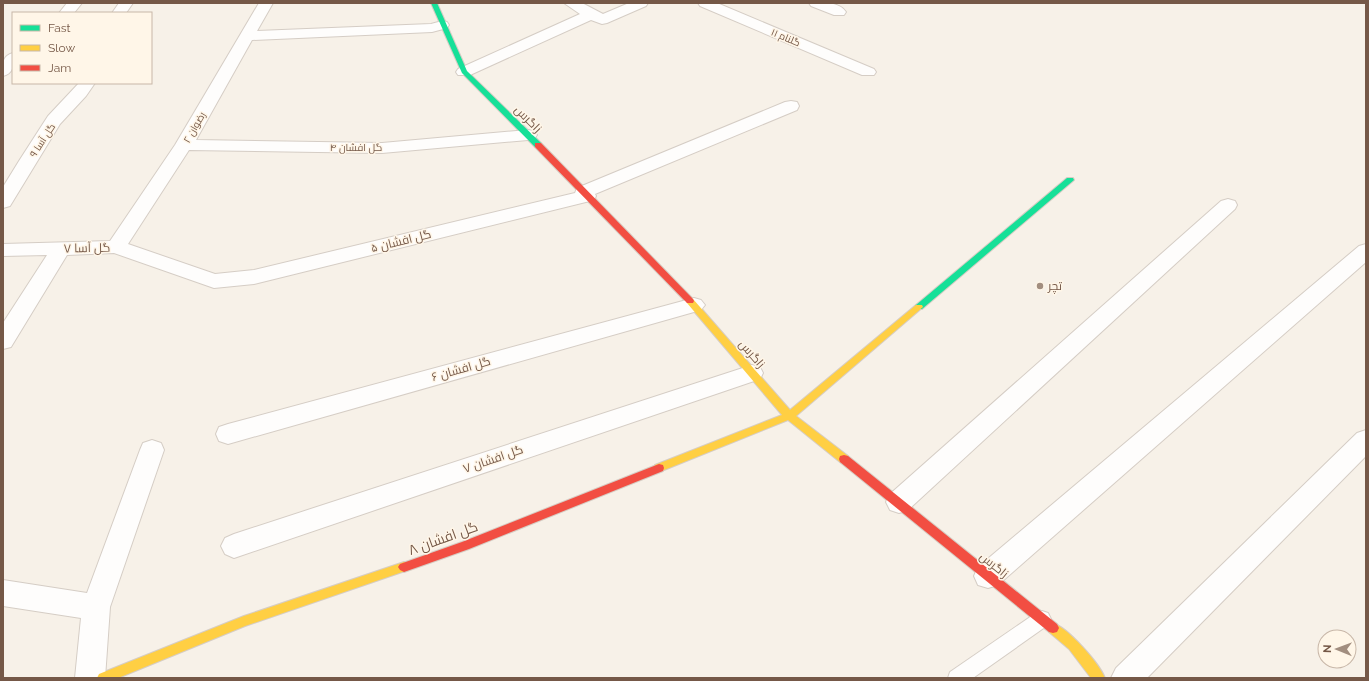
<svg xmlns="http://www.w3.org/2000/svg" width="1369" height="681" font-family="Raleway,Cairo,sans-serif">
<rect width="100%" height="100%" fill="#f7f1e8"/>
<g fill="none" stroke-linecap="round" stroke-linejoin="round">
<g stroke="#d5cdc5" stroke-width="2">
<path id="lane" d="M1042 611 1048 613 1051 619 1048 625 973 678H948L950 672 1036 613Z"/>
</g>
<g stroke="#d5cdc5" stroke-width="2">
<path id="street" d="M67 3H82L74 13H59Z
M119 3H133L126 13H112Z
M259 3H273L257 31 431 24 442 21 447 22 449 25 447 28 432 32 252 40 196 140 382 143 528 130 534 131 537 135 534 139 528 140 382 153 189 150 128 244 215 274 254 270 575 193 577 188 785 102 791 101 797 102 799 106 797 110 595 194 596 196 594 200 254 284 214 288 114 253 67 255 11 347 3 349V323L47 255 3 256V244L110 241 175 145Z
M564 3H582L603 14 629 3H648L646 6 607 23 602 24 591 20 470 75H458L456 72 458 69 580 14Z
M698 3H717L874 69 876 72 874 75H862L700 6Z
M809 3C820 3 839 1 846 12L844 15H834L811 6Z
M13 53C13 64 15 73 3 76 3 66 1 56 13 53Z
M79 83H95L86 96 60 124 10 206 3 208V187L19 161 48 116Z
M1228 199 1235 201 1237 205 1235 209 908 510 899 513 890 510 886 502 890 494 1221 201Z
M1366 244V262L998 585 988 588 978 585 974 576 978 567 1359 246Z
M694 298 701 300 705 305 701 310 228 444 219 441 216 434 219 427 228 424Z
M752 365 760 367 763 373 760 379 234 558 225 554 221 546 225 538 234 534Z
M1366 430V456L1147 678H1111L1116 668 1357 433Z
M152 440 161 443 164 450 110 607 105 678H75L81 618 3 606V580L87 593 140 450 143 443Z"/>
</g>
<g stroke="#d6cdc4" stroke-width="2">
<path id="fast" d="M431 3H437L467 71 541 143V147H535L462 73Z
M1067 178H1073L1074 180 922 309H916L915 307 916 305Z"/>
</g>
<g stroke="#d6cdc4" stroke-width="2">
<path id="slow" d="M690 298 693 299 790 410 916 305H922L923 307 796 416 848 456 849 459 848 462 844 463 840 462 788 420 659 472 655 471 654 468 655 465 782 415 687 303 686 301Z
M404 562 408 564 410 567 408 570 245 626 118 678H97L99 674 244 616Z
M1053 623C1068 628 1099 663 1105 678H1091L1069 649 1049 632 1047 628 1049 624Z"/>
</g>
<g stroke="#d6cdc4" stroke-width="2">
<path id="jam" d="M535 143H541L693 299 694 301 693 303H687L535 147Z
M844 455 848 456 1057 624 1059 628 1057 632 1053 633 1049 632 840 462 839 459 840 456Z
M659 464 663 465 664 468 663 471 469 549 404 572 400 570 398 567 400 564 462 542Z"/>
</g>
<use href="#lane" fill="#fefdfc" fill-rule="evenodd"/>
<use href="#street" fill="#fefdfc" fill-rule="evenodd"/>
<use href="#fast" fill="#16e098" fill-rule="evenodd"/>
<use href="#slow" fill="#ffcf43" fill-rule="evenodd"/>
<use href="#jam" fill="#f24e42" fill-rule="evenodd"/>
</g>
<circle fill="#a28e7f" stroke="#fff6e8" stroke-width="1.5" cx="1040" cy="286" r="4"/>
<g text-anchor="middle" stroke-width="3" stroke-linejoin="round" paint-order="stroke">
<g font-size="10" fill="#755847" stroke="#fff6e8">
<text transform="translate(786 37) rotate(23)" y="4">گلنام ۱۱</text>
<text transform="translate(194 127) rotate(-60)" y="4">رضوان ۲</text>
<text transform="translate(42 140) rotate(-57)" y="4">گل آسا ۹</text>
<text x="356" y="151">گل افشان ۴</text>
</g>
<g font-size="12" fill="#755847" stroke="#fff6e8">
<text transform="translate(528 119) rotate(45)" y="4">زاگرس</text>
<text transform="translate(401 241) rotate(-14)" y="4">گل افشان ۵</text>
<text transform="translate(87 248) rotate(-1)" y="4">گل آسا ۷</text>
<text transform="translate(752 354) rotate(49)" y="4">زاگرس</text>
<text transform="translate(461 369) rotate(-16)" y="4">گل افشان ۶</text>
<text transform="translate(493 459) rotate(-19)" y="4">گل افشان ۷</text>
<text transform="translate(994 565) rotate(39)" y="4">زاگرس</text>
</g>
<g font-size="12" fill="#755847" stroke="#fff6e8" text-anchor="start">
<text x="1048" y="290">تچر</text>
</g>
<g font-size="14" fill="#755847" stroke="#fff6e8">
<text transform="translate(443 538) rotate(-20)" y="5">گل افشان ۸</text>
</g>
</g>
<rect width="1369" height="681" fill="none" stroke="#755847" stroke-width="8"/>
<rect x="12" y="12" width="140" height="72" fill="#fff6e8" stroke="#c8b7a8"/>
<rect x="20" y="25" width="20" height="6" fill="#16e098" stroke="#c8b7a8"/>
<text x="48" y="32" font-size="12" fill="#755847">Fast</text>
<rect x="20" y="45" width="20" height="6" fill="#ffcf43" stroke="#c8b7a8"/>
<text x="48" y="52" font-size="12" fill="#755847">Slow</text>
<rect x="20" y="65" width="20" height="6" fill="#f24e42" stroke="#c8b7a8"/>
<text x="48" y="72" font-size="12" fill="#755847">Jam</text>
<g transform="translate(1337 649) rotate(271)"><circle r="19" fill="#fff6e8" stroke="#c8b7a8"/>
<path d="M0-3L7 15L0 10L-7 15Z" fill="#a28e7f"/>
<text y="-6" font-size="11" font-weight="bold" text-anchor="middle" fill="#755847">N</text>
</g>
</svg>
